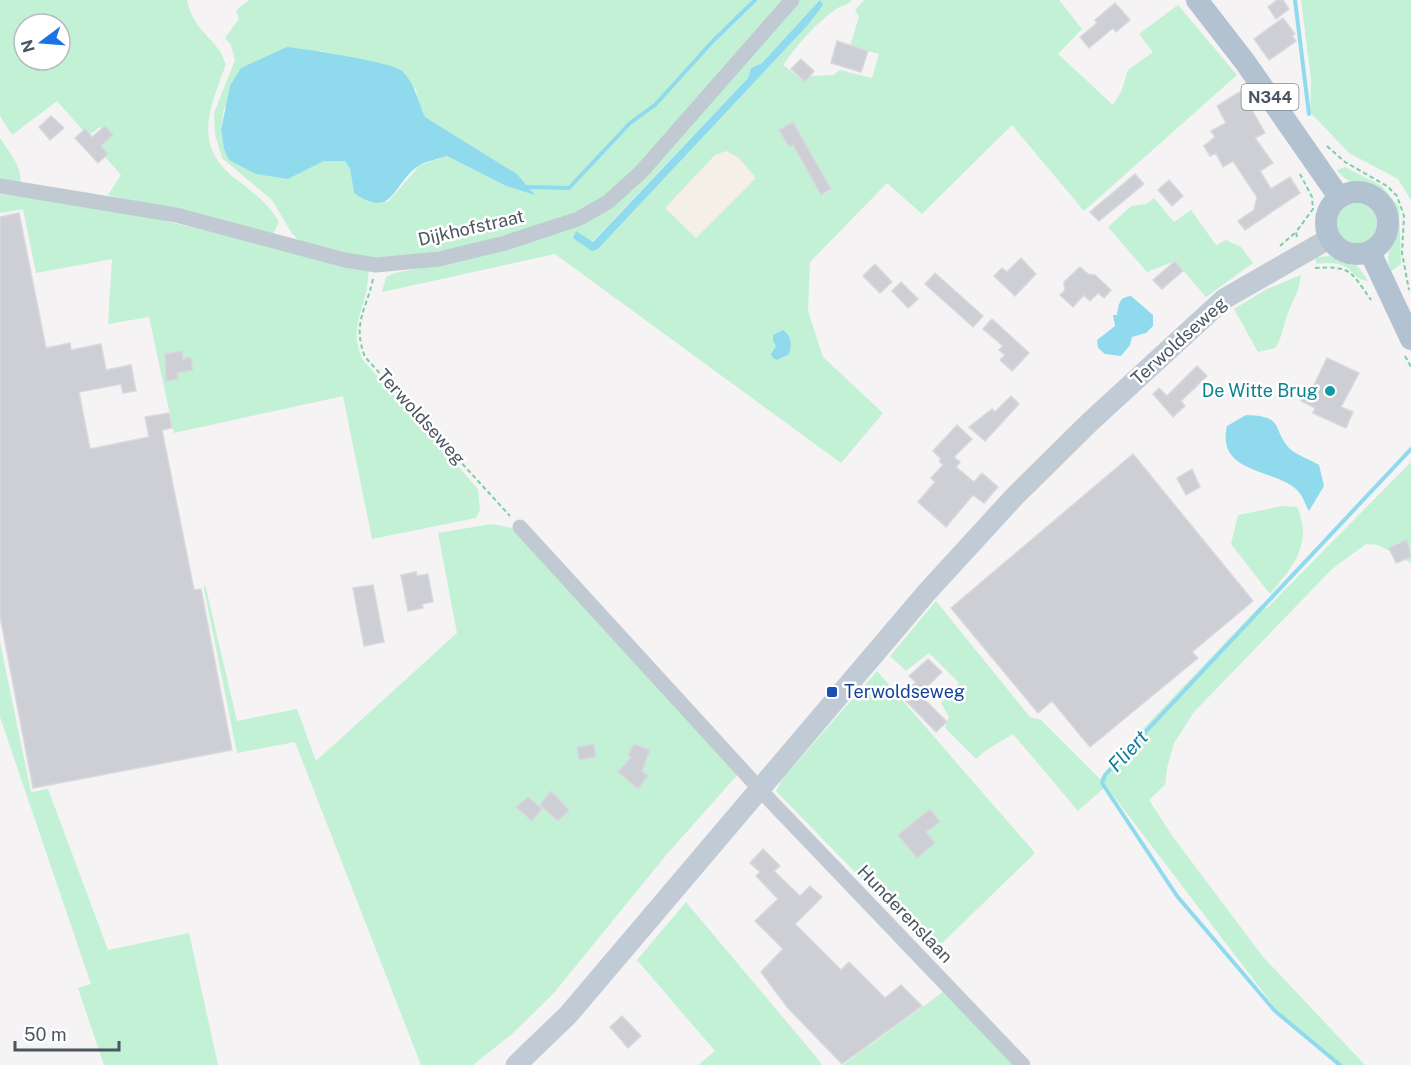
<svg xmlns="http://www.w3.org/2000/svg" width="1411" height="1065" font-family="'Public Sans',sans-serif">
<rect width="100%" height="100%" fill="#f5f3f3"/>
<path fill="#c3f1d5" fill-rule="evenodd" d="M0 0H187C191 23 206 33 220 51 223 55 223 60 226 64 210 109 191 145 237 180 254 193 268 203 279 222L272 236 108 195 121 175 98 149 110 138 100 127 88 136 57 101 12 135 0 116ZM24 24H60V60H24Z
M249 0H786L737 63 611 194 555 222 458 248 394 259 361 256 299 241 291 232 272 200 222 158 215 134 214 113 235 60 231 45 225 38 239 19 236 10ZM321 51 353 59 416 89 418 103 425 117 517 174 534 194 506 186 447 156 420 165 388 202 354 193 350 169 345 161H324L288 179 224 149 221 130 224 108Z
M799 0H852C847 6 842 5 836 9 815 24 798 44 783 65L805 82 811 76 833 75 840 70 872 78 879 54 850 46 859 17 855 10 864 0H1059L1082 29 1058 54 1113 105 1121 92 1128 70 1153 52 1139 34 1178 5 1237 75 1084 211 1012 125 922 214 887 183 810 262 808 311 823 357 883 413 841 463 555 254 382 292 386 277 395 273 478 257 597 216ZM820 1 807 26 598 249 576 231 592 242 748 78 751 68 762 63Z
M1301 0H1411V200L1398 179 1349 153 1310 112 1311 80Z
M0 138C8 151 24 169 20 184L0 182Z
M1345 167 1382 186 1399 207 1401 264 1391 271C1381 248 1403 227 1390 204 1377 183 1350 190 1337 170Z
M0 194 119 210 368 269C371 304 345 324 363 360L478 489 480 510 476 518 372 539 343 396 174 433 149 317 108 324 112 259 36 273 23 209 0 213Z
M1154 198 1174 222 1191 210 1216 245 1226 240 1241 247 1253 263 1206 297 1175 261 1147 272 1108 227 1131 206 1146 204Z
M1337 223a20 20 0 1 1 40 0a20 20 0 1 1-40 0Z
M1334 255C1351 259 1359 265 1368 281 1349 279 1354 258 1317 264L1315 258Z
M1301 275C1298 296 1293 298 1287 316 1283 327 1282 338 1275 348L1258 352 1234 309 1267 289Z
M1411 462V563L1378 545 1366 544 1332 569 1194 712 1174 743 1167 768 1165 785 1149 800 1173 837 1264 958 1365 1065H1336L1276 1009 1106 786 1078 811 1013 734C999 743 988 747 976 759L945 728 949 717 941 703 959 683 929 653 906 671 890 656 936 601 1030 717 1041 720 1100 779 1123 750 1261 605 1266 609Z
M1283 506 1297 507C1314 543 1292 568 1270 594L1231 544 1238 515Z
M492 524 512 528 522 535 740 772 667 854 553 994 512 1034 473 1065H421L295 742 237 753 204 589 205 584 237 721 297 709 316 761 457 633 438 533Z
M0 642 31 792 48 789 108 950 189 933 218 1065H104L78 988 91 984 0 717Z
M877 671 1035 853 933 952 776 791 782 779Z
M686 902 817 1058 822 1065H698L715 1051 637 960Z
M943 992 1014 1065H843Z"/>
<path fill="#f5f0e5" d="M726 151 738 157 756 178 696 238 665 208 715 155Z"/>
<path fill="#90daee" d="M820 0 823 5 807 26 598 249 592 251 573 238 576 231 593 242 748 78 751 68 762 63Z
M287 47C305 49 393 62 402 71 416 85 417 100 425 117L517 174 535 195 506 186 447 156C438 159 427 161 420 165 392 182 395 221 354 193L350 169 345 161H324L288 179 256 174 229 160 224 149 221 130 230 86 241 68Z
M1131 296 1153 315V326L1146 333 1132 337 1130 345 1121 356 1105 354 1098 348 1097 340 1115 326 1113 315H1117C1119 304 1119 297 1131 296Z
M783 330C792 337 792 344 789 354L777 360 773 358 771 354 776 346 773 341V335Z
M1246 415C1286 416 1271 429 1290 449 1298 456 1310 459 1319 465L1324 486 1309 511C1305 504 1303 496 1297 490 1273 468 1216 474 1227 426Z"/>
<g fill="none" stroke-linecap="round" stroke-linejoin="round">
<path stroke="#90daee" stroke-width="4" d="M1295 0 1309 114
M528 187 569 188 630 123 655 105 713 41 755 0
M1340 1065 1275 1011 1177 896 1102 783 1105 775 1411 449"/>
</g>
<path fill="#cdcfd5" stroke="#d7d9de" stroke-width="1.5" d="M1277 0H1283L1289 9 1276 19 1268 7Z
M1115 3 1130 20 1116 32 1113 28 1089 48 1080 37 1097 23 1095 20Z
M1283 18 1295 34 1292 36 1296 41 1269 60 1254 39Z
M837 41 868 51 861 72 831 63Z
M801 59 814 71 805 82 791 69Z
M1241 91 1265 133 1255 138 1273 163 1260 171 1271 189 1290 177 1300 193 1245 230 1238 221 1254 210 1257 197 1233 161 1223 167 1216 153 1210 156 1204 146 1215 137 1211 131 1226 123 1217 106Z
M51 116 64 128 50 140 39 127Z
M793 122 831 189 821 195 793 145 789 147 779 130Z
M105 126 113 135 101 146 108 154 98 163 75 138 85 129 92 137Z
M1135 174 1144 184 1099 221 1090 212Z
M1169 180 1183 196 1172 206 1158 190Z
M19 213 46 348 70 343 71 350 101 344 106 370 131 365 136 391 123 393 121 384 79 392 90 449 149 437 145 417 169 413 172 428 162 430 194 590 201 589 232 750 33 788 0 616V217Z
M1021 258 1036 274 1015 296 994 276 1002 268 1007 272Z
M1175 261 1183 271 1162 289 1153 280Z
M875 264 892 282 880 293 863 276Z
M1080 267 1088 274 1095 275 1111 290 1104 298 1098 293 1090 301 1084 295 1073 307 1060 295 1065 290 1064 282Z
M935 273 983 316 973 327 925 284Z
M901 282 918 299 908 308 892 291Z
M992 319 1029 353 1012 371 1000 360 1005 355 999 350 1003 346 983 329Z
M182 351 183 359 191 357 193 370 177 373 178 379 166 381 165 354Z
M1327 358 1359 373 1341 407 1353 412 1346 428 1313 413 1315 408 1301 401 1306 391 1310 393Z
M1197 366 1207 376 1181 401 1185 406 1173 417 1153 394 1159 388 1167 396Z
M1011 396 1019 404 985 441 969 427 992 409 995 412Z
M957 425 972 439 954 457 960 462 956 467 974 482 982 473 998 487 984 503 973 495 946 527 918 502 935 482 931 478 943 465 939 461 941 459 933 451Z
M1133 454 1253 601 1192 652 1198 658 1090 747 1052 701 1038 713 951 608Z
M1192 469 1200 487 1186 495 1177 478Z
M1407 540 1411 557 1396 563 1389 548Z
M416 572 417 576 428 574 433 602 422 604 423 608 408 611 401 575Z
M373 585 384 642 364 646 353 588Z
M928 659 942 672 926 688 932 693 925 700 947 722 936 732 906 701 915 692 911 687 916 682 909 676Z
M594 744 596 757 579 760 577 747Z
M634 744 650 750 642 771 648 776 638 789 618 772 631 757 628 755Z
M551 791 569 810 558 821 540 805Z
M528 797 542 809 532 821 516 807Z
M930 809 940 822 926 832 935 843 917 858 898 835Z
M763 849 780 866 774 871 800 896 810 886 822 897 795 924 841 970 849 962 885 998 901 985 922 1006 842 1064 787 1007 761 972 783 949 755 921 778 899 756 876 760 872 750 863Z
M622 1016 641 1036 628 1048 610 1027Z"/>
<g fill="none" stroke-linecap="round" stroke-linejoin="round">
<path stroke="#7ad0a6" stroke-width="2" stroke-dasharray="4.5 3" stroke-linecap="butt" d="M1327 146 1345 162 1387 186 1397 196 1404 216 1402 253 1409 290
M1297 237 1296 232 1313 209 1312 197 1300 174
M1280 246 1296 232
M1315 268C1351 266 1350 270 1371 300
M373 279C366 311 352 323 365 357L510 516
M1405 356 1411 367"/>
<path stroke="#c1cad2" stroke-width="15" d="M0 186 176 215 345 260 376 265 439 259 505 243 578 219 608 202 642 171 792 0
M520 527 766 796 1023 1065"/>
<path stroke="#c1cbd6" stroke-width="21" d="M516 1065 568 1015 927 592 1015 496 1091 421 1224 299 1330 238"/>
<path stroke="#b3c2d1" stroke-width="22" d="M1197 0 1245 62 1339 197
M1326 223a31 31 0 1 1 62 0a31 31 0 1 1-62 0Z
M1370 252 1411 339"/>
</g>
<circle fill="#0f9aa8" stroke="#fff" stroke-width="2" cx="1330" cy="391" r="6"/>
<rect fill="#1a4fb4" stroke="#fff" stroke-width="2" x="826" y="686" width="12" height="12" rx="3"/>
<g text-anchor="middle" stroke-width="5" stroke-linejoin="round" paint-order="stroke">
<rect fill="#fff" stroke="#808990" stroke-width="1.5" x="1241.5" y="84" width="57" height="26" rx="4.5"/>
<g font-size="16" font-weight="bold" fill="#4a5661">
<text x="1270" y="103">N344</text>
</g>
<g font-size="18" fill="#4a5661" stroke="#fff">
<text transform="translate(471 228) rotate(-13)" y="6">Dijkhofstraat</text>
<text transform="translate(1179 341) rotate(-42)" y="6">Terwoldseweg</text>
<text transform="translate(421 417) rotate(48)" y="6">Terwoldseweg</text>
<text transform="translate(905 914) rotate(46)" y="6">Hunderenslaan</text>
</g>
<g font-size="18" fill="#0d838f" stroke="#fff" text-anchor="end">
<text x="1318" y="397">De Witte Brug</text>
</g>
<g font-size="18" fill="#164399" stroke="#fff" text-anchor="start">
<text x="844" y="698">Terwoldseweg</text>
</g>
<g font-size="20" font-style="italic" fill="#0c7c9b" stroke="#fff">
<text transform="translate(1128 751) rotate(-47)" y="7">Fliert</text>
</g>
</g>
<g transform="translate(42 42) rotate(254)"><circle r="28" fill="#ffffff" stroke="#b7bbc0" stroke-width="1.5"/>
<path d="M0-4.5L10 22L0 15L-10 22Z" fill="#1a73e8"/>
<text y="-9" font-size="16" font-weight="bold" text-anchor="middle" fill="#4a5661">N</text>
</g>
<path d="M15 1041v9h104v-9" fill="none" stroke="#4a5661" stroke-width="3"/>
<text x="24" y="1041" font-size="18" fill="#4a5661" stroke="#ffffff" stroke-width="4.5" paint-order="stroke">50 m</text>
</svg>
